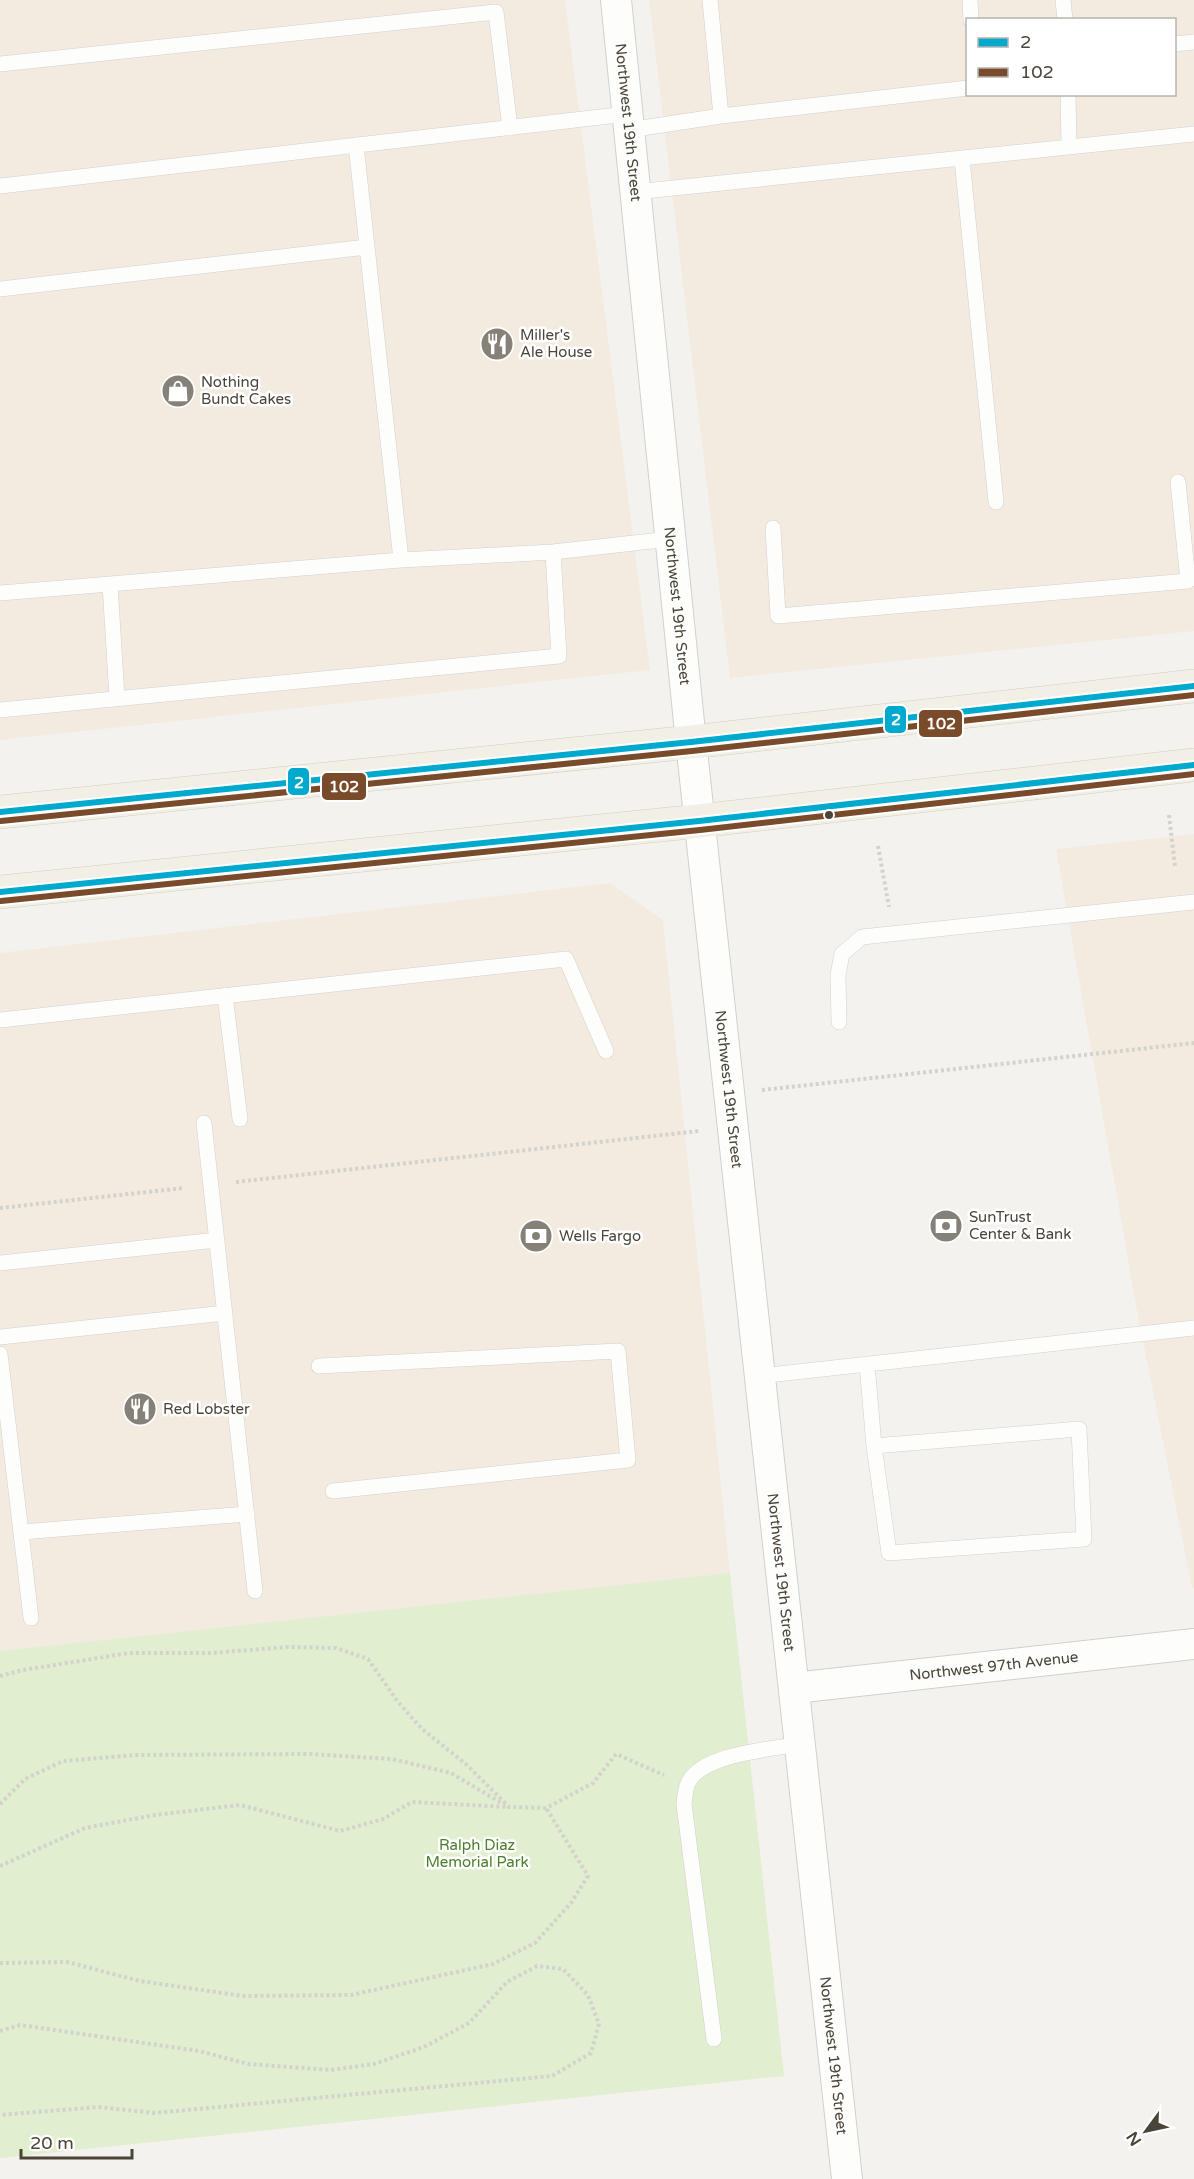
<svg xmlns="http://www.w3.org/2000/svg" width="1194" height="2179" font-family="'Varela Round',sans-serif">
<rect width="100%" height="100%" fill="#f4f2ee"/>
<path fill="#f3ebdf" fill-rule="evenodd" d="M0 0H565L650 670 0 740Z
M649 0H1194V631L730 678ZM968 20H1174V94H968Z
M1194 834V1588H1192L1137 1311 1056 849Z
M610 883 663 920 730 1573 0 1651V953Z"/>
<path fill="#e1eecf" d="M730 1573 784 2076 0 2158V1651Z"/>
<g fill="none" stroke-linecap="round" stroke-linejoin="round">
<g stroke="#d2d0cb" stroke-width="16">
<path id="lane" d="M710 0 721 116
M970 0 971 20
M1063 0 1065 20
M1174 44 1194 42
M0 64 496 12 510 128
M1068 94 1069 147
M629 130 721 116 968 88
M356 145 401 560
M962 159 996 502
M0 186 627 114
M635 192 1194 134
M0 289 367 247
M773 528 778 616 1188 581 1178 482
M110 584 117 698
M0 593 401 560 553 552 670 539
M0 710 559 656 553 552
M225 995 240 1119
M0 1020 566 959 606 1051
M839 1022 838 975 842 954 862 937 1194 902
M204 1123 255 1591
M0 1263 217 1240
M0 1337 225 1313
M0 1354 31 1618
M867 1364 874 1446 889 1553 1084 1539 1079 1429 874 1446
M319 1366 618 1351 628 1460 333 1491
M760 1376 1194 1328
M21 1532 247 1514
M714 2039 684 1804C685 1798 685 1791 687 1786 697 1754 772 1749 801 1744"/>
</g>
<g stroke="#d2d0cb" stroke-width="32">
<g id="street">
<path id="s1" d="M616 0 691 742 847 2179"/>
<path id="s2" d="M794 1688 1194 1644"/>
</g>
</g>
<g stroke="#d6cebb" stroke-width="34">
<path id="primary" d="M0 812 691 742 1194 686
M0 892 699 821 1194 765"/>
</g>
<path stroke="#d3d2cc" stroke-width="4" stroke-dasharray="3 3" stroke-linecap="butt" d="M1169 815 1175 866
M878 846 889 907
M762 1090 1194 1043
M236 1182 699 1131
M0 1208 184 1188
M0 1676 23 1670 129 1653H210L288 1647 336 1648 368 1659 398 1702 422 1729 467 1765 509 1807 546 1808 593 1783 616 1754 664 1775
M0 1804 25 1779 63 1761 137 1755 309 1754 392 1759 451 1773 503 1804
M0 1866 85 1828 155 1815 240 1805 340 1831 383 1819 412 1802 508 1807
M0 1963 67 1962 140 1981 243 1996 351 1995 493 1964 535 1943 571 1903 588 1876 546 1808
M0 2031 20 2025 199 2051 248 2064 331 2070 374 2064 424 2047 469 2023 507 1982 537 1966 563 1969 588 1995 599 2024 591 2053 552 2076 154 2113 98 2107 0 2115"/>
<use href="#lane" stroke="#fdfdfc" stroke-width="15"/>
<use href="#street" stroke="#fdfdfc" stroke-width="30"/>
<use href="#primary" stroke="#f2efe6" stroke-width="33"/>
<g stroke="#fff" stroke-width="10">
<path id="bus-1" d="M0 812 691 742 1194 686
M0 892 699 821 1194 765"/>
</g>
<g stroke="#fff" stroke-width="10">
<path id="bus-2" d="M1 821 692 751 1194 695
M1 901 700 830 1194 774"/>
</g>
<use href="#bus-1" stroke="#00a9ce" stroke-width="6"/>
<use href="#bus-2" stroke="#7a4b2a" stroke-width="6"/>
</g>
<defs>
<g id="restaurant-disc" transform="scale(1.725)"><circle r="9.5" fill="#868178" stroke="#fff"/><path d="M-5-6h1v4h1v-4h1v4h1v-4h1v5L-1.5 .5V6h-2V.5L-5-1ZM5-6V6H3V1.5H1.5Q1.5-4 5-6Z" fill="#fff"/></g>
<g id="shop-disc" transform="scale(1.725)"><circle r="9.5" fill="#868178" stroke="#fff"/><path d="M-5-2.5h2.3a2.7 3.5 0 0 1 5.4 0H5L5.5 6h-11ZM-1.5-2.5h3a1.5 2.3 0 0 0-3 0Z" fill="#fff"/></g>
<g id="bank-disc" transform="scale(1.725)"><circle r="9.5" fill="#868178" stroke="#fff"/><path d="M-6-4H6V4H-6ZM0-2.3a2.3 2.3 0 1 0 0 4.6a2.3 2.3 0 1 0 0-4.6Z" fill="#fff"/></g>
</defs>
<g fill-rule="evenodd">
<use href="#restaurant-disc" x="497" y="344"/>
<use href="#shop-disc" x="178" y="391"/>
<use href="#bank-disc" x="946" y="1226"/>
<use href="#bank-disc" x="536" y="1236"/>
<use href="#restaurant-disc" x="140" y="1409"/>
</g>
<circle fill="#4b4439" stroke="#fff" stroke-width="2" cx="829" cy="815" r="5"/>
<g text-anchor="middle" stroke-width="5" stroke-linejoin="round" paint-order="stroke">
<g font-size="15" fill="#4b4439" stroke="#fff">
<text dy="5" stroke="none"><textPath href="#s1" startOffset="123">Northwest 19th Street</textPath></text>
<text dy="5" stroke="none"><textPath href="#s1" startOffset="609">Northwest 19th Street</textPath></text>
<text dy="5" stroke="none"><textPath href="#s1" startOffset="1095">Northwest 19th Street</textPath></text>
<text dy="5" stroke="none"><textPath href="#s1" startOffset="1581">Northwest 19th Street</textPath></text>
<text dy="5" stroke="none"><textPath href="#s2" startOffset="201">Northwest 97th Avenue</textPath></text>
<text dy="5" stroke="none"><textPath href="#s1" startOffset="2067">Northwest 19th Street</textPath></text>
</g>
<g font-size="15" fill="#4b4439" stroke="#fff" text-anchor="start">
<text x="520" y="340">Miller's<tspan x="520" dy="17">Ale House</tspan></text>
<text x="201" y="387">Nothing<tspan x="201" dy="17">Bundt Cakes</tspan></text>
<text x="969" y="1222">SunTrust<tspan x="969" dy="17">Center &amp; Bank</tspan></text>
<text x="559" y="1241">Wells Fargo</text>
<text x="163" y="1414">Red Lobster</text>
</g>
<g font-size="15" fill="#4a7f2a" stroke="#fff">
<text x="477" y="1850">Ralph Diaz<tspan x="477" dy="17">Memorial Park</tspan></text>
</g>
</g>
<g stroke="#fff" stroke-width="2">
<rect x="884" y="705" width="23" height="29" rx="6" fill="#00a9ce"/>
<rect x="918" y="709" width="45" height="29" rx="6" fill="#7a4b2a"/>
<rect x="287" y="767" width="23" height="29" rx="6" fill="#00a9ce"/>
<rect x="321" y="772" width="46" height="29" rx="6" fill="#7a4b2a"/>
</g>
<g font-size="16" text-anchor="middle" font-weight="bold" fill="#fff">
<text x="896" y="725">2</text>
<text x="941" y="729">102</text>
<text x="299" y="788">2</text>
<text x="344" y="792">102</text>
</g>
<rect x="966" y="18" width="210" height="78" fill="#ffffff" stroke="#b7b4b0" stroke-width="1.5"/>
<rect x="978" y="38" width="30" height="9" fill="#00a9ce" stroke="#b7b4b0" stroke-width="1.5"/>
<text x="1020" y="48" font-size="18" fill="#4b4439">2</text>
<rect x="978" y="68" width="30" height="9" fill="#7a4b2a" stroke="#b7b4b0" stroke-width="1.5"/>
<text x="1020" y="78" font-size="18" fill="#4b4439">102</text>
<g transform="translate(1146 2131) rotate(237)" stroke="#ffffff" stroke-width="4.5" paint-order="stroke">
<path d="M0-4.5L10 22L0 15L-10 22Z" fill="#4b4439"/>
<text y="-9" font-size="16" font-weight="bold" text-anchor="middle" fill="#4b4439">N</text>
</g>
<path d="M21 2149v9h111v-9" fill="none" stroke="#4b4439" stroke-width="3"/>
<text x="30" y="2149" font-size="18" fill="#4b4439" stroke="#ffffff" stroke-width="4.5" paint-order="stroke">20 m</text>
</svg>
